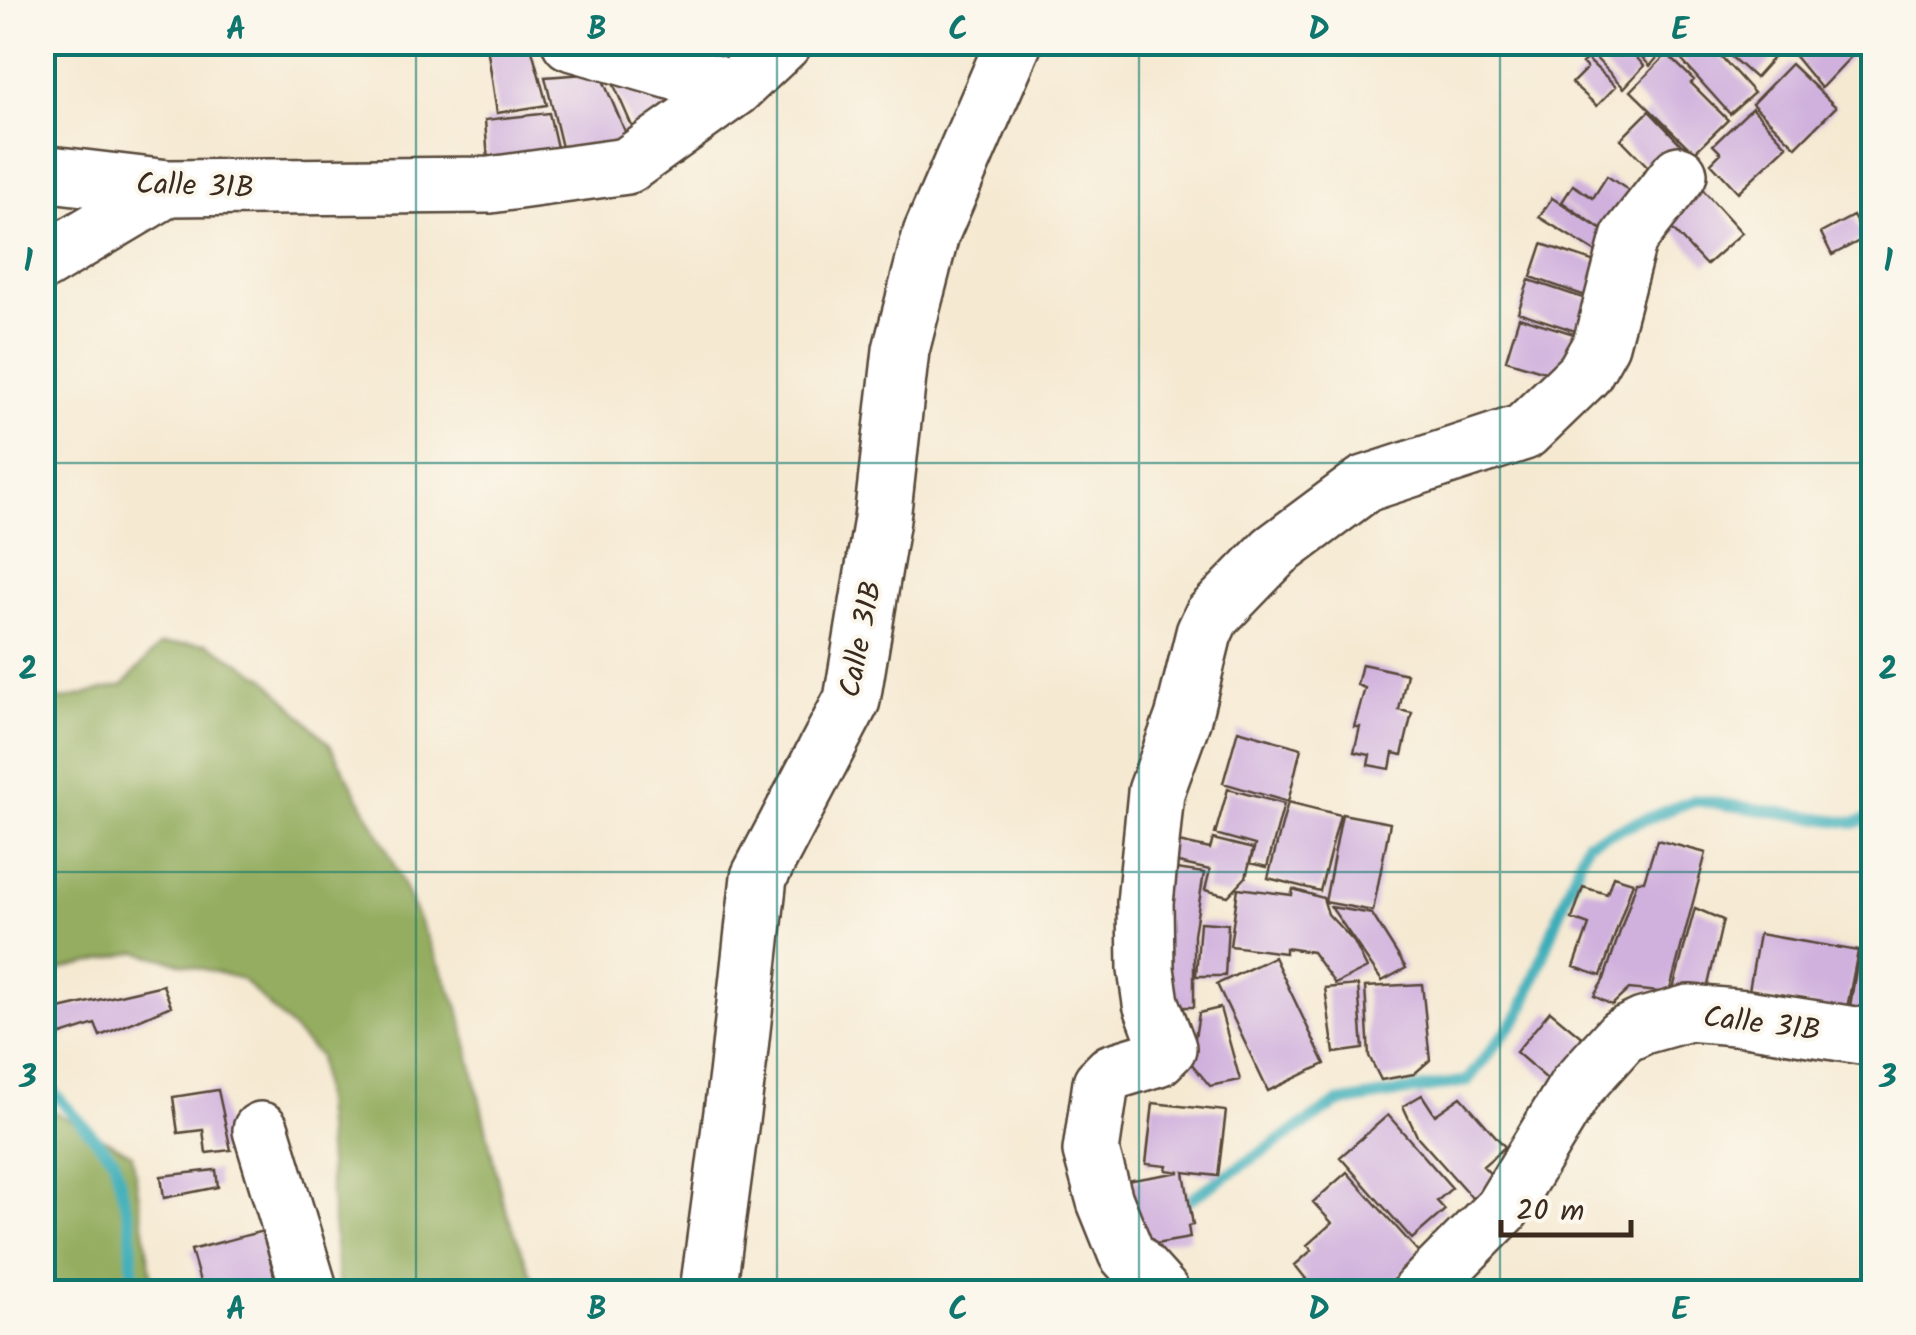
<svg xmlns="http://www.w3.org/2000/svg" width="1916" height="1335" font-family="Kalam,sans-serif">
<rect width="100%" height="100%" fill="#fbf7ec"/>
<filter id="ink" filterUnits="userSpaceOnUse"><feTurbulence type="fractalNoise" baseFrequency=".01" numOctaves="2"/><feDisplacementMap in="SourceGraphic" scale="20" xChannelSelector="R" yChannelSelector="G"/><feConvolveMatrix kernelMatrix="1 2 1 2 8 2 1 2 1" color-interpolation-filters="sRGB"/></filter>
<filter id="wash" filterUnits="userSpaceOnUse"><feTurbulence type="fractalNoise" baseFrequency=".0048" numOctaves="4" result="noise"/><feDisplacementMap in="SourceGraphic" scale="40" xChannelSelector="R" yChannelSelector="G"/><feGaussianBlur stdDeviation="2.25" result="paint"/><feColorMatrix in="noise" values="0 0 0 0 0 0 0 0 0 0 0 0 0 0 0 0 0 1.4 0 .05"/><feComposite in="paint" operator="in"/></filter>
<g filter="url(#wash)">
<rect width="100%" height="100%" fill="#f5e9d2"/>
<path fill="#94ad60" stroke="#686c3f" stroke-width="2.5" d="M207 643 265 678 330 745 385 845 459 1008 503 1203 538 1292H339L319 1056 242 979 137 952 62 969 43 985V694L61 700 123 685 160 645Z
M42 1095 48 1108 132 1154 154 1292H43Z"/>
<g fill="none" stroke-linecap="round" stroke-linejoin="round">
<path stroke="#3eaeb9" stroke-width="12" d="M42 1080 114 1159 131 1226 133 1292
M1178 1207 1337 1103 1467 1081 1521 1013 1587 842 1694 800 1854 823 1874 817"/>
</g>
<g id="blocks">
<path fill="#d0b1dd" d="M1601 42H1623L1644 66 1624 88 1592 54Z
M1628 42H1671L1650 66Z
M1673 42H1708L1754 93 1730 114 1669 46Z
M1723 42H1787L1755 78 1719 46Z
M1794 42H1861L1863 44 1821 88 1789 49Z
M487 46H531L547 105 497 113Z
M1667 54 1694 80 1691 83 1728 120 1694 153 1631 91Z
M1587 59 1616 86 1597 106 1572 83 1587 68 1582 63Z
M1791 64 1836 107 1796 147 1752 104Z
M600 73 630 143 567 168 545 77Z
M613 83 692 88 635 133Z
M1752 108 1787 146 1738 192 1711 163 1721 153 1713 145Z
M1649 111 1692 156 1664 183 1621 139Z
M549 113 562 169 489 175 485 120Z
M1607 176 1649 204 1609 260 1539 217 1552 198 1608 234 1562 202 1573 185 1593 198Z
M1694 180 1742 233 1706 265 1657 213Z
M1853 216 1865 238 1832 255 1821 233Z
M1542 244 1604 265 1603 302 1531 277Z
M1529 280 1595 302 1584 334 1518 312Z
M1519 317 1587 338 1574 381 1506 360Z
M1362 664 1407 674 1399 710 1412 713 1402 755 1393 753 1390 769 1368 765 1370 755 1354 752 1360 727H1354L1365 688 1357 685Z
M1238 730 1301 748 1288 802 1223 783Z
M1228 789 1284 804 1267 867 1250 863 1255 845 1215 834Z
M1288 802 1340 815 1320 891 1268 878Z
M1342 814 1390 823 1373 911 1325 902Z
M1165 839 1210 849 1213 839 1253 849 1246 877 1228 896 1205 890 1210 870 1160 859Z
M1657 840 1706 853 1669 993 1629 989 1612 1005 1594 996 1604 979 1637 881H1644Z
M1156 866 1204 873 1194 934V1007H1163Z
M1613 876 1633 882 1601 976 1574 967 1589 925 1572 919 1583 887 1607 894Z
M1238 888 1292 895 1293 889 1323 898 1328 914 1354 942 1367 968 1335 984 1312 952 1285 948V953L1230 946Z
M1331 907 1372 914 1406 968 1382 981Z
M1695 908 1723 920 1706 994 1673 989Z
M1200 922 1228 924 1225 976H1196Z
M1759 934 1858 951 1846 1013 1748 996Z
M1870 937 1874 938V1018L1849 1013 1859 952 1867 954Z
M1274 957 1325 1064 1268 1091 1217 984Z
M1422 984 1430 1060 1414 1074 1381 1080 1369 1056 1365 987Z
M163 985 171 1006 100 1036 95 1024 49 1039 42 1013Z
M1358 985 1363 1049 1334 1053 1325 988Z
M1220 1008 1240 1080 1210 1086 1191 1063 1199 1013Z
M1550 1011 1590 1044 1555 1086 1516 1052Z
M218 1090 231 1150 206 1153 203 1130 178 1133 173 1097Z
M1422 1095 1435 1115 1461 1097 1505 1147 1483 1166 1496 1180 1474 1200 1417 1136 1403 1106Z
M1153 1103 1226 1111 1218 1176 1184 1172 1193 1225 1188 1226 1190 1238 1138 1247 1115 1183 1180 1172 1166 1170 1167 1166 1146 1164Z
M1388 1115 1452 1188 1437 1201 1445 1210 1412 1239 1340 1157Z
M216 1170 218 1187 164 1198 161 1176Z
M1347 1172 1422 1256 1382 1292H1363L1359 1288 1353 1292H1294L1292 1289 1306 1279 1295 1265 1312 1250 1307 1245 1332 1223 1313 1202Z
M263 1231 278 1292H203L191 1250Z"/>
</g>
</g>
<g filter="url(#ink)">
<use href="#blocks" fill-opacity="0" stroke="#574739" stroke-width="2.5"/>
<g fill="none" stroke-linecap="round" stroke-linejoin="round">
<g stroke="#574739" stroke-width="60">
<path id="minor" d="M570 42 734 89
M42 173 168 188 490 185 627 166 734 89 784 42
M42 263 168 188
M261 1130 310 1292
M708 1292 737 1075 759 877 852 700 882 519 901 350 931 234 1014 42
M1161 1292 1126 1253 1105 1201 1091 1151 1101 1083 1112 1072 1158 1058 1168 1048 1151 1003 1146 969 1145 903 1156 792 1183 718 1204 633 1212 616 1275 551 1365 484 1524 432 1584 374 1601 344 1629 238 1679 174
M1420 1292 1502 1209 1576 1087 1622 1036 1643 1026 1689 1013 1746 1018 1874 1038"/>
</g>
<use href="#minor" stroke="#fff" stroke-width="55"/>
</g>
</g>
<path fill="none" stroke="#0f766e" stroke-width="2.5" stroke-opacity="0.55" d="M416 42V1292M777 42V1292M1139 42V1292M1500 42V1292M42 463H1874M42 872H1874"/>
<g text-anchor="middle" stroke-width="8" stroke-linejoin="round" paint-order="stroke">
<g font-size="30" fill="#3b2a1e" stroke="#fbf7ec">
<text transform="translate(195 185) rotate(2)" y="10">Calle 31B</text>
<text transform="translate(860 639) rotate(-79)" y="10">Calle 31B</text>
<text transform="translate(1762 1023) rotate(7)" y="10">Calle 31B</text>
</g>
</g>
<rect width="1916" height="1335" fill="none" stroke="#fbf7ec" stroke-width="110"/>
<path d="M1501 1220v15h130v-15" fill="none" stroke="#3b2a1e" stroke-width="5"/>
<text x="1516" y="1220" font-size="30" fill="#3b2a1e" stroke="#fbf7ec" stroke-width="8" paint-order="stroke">20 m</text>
<rect x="55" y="55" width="1806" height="1225" fill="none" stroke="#0f766e" stroke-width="4"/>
<g font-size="32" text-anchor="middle" font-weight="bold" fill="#0f766e">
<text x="236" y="39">A</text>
<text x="597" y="39">B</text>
<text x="958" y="39">C</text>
<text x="1319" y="39">D</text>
<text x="1680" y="39">E</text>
<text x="28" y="271">1</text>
<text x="1888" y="271">1</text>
<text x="28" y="679">2</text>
<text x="1888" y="679">2</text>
<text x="28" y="1087">3</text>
<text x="1888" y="1087">3</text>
<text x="236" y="1319">A</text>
<text x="597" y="1319">B</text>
<text x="958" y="1319">C</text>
<text x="1319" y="1319">D</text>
<text x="1680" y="1319">E</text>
</g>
</svg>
